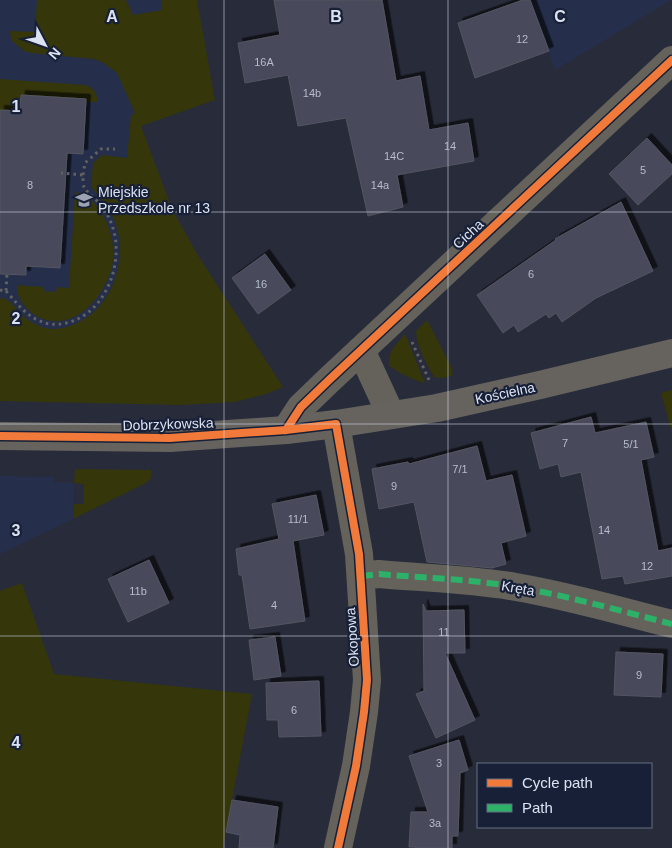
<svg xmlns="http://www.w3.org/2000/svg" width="672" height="848" font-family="Arial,sans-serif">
<defs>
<filter id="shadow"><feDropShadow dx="4.5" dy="-4.5" stdDeviation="0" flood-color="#0009"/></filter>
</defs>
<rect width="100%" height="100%" fill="#282c3a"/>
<path fill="#252f4b" d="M0 0H197L215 100 141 126 172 209 196 252 283 387 181 405 0 401Z
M530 0H671L555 70Z
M0 476 54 477V482L74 483 73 519 0 554Z"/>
<path fill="#35360a" d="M37 0H126L133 15 162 10 161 0H197L215 100 141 126 172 209 196 252 283 387 266 394 235 402 181 405 0 401V298C12 299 15 309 23 316 31 323 45 330 55 329 103 325 129 272 117 228 113 212 101 199 91 187L93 163 102 155 127 158 131 115 135 113 117 73 102 62 94 59 30 53 24 51 11 40 10 31 35 32Z
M0 79 85 85C94 87 97 94 98 102H86V99L21 95 20 111 0 110Z
M75 192C85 193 93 201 99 209 111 226 116 247 112 267 103 301 69 337 33 314 24 307 16 297 17 285L44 287 43 291 56 292 57 287 69 288Z
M427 320 453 370 451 371 453 375 444 378 434 377C426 362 417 349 416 331Z
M405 334 425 383C412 380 400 373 389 366 388 350 395 346 405 334Z
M672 390V433L661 393Z
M75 469 151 470V478L146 483 73 519 74 504H84V484L74 483Z
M22 583 54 674 252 694 223 848H0V591Z"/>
<path fill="#484a5b" stroke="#535561" filter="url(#shadow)" d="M274 0H382L396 81 420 76 429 130 468 123 474 161 397 175 403 207 368 216 346 118 298 126 288 75 245 83 238 43 280 35Z
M523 0H530L549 51 475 78 458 23Z
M21 95 86 99 83 154 67 153 60 268 26 266V275L0 274V110L20 111Z
M647 138 672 165V174L638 205 609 174Z
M621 202 653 271 596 298 562 322 556 313 549 318 546 314 518 332 514 325 503 333 477 295 556 240 555 239Z
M265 254 291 290 258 314 232 278Z
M591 417 595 433 646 422 654 457 641 460 658 551 672 548V576L625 584 623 576 602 579 581 472 561 477 558 464 540 469 531 433Z
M477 446 486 481 512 475 526 536 501 543 506 564 492 568 427 562 414 502 379 509 372 469 408 462 409 464Z
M316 495 324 535 293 541 305 621 250 629 242 575H239L236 549 279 539 272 504Z
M149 560 169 603 128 622 108 579Z
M423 604 426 611 464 610 465 653H445L475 720 436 738 416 694 424 691Z
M275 637 281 676 254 680 249 640Z
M616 652 663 654 661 697 614 695Z
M319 681 321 736 279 737 278 720H267L266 683Z
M459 740 468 770 460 773 458 836H452V848H415V847H409L411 812H428L409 756Z
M232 800 278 807 273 848H239L240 835 226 832Z"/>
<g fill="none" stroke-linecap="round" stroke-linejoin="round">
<path stroke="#626261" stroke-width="3" stroke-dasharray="2.5 4" stroke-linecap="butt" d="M83 175 85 163 101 149H115
M0 290 6 291 7 274
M6 291C17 303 25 315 40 321 48 325 57 325 66 323 99 316 118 278 116 246 116 233 110 217 102 206 98 201 86 192 84 187 83 184 83 178 83 175L61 173
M412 342 429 380"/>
<path stroke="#64625b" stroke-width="28" d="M361 350 391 415
M336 424 359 554 367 680 364 712 356 766 338 848
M286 430 301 407 329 380 672 60
M361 576 379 574C424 578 471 579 516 587 569 596 620 611 672 624"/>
<path stroke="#66635f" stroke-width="28" d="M0 436 170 438 286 430 336 424 437 408 540 385 672 353"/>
<path stroke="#2db169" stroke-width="6" stroke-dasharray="12 6" stroke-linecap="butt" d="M361 576 379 574C424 578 471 579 516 587 569 596 620 611 672 624"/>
<g stroke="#172037" stroke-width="11">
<path id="cycleway" d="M286 430 301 407 329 380 672 60
M0 436 170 438 286 430 336 424 359 554 367 680 364 712 356 766 338 848"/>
</g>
<use href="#cycleway" stroke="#f17a3a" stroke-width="8"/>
</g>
<path fill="none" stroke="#dbe2f2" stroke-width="1" stroke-opacity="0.55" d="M224 0V848M448 0V848M0 212H672M0 424H672M0 636H672"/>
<defs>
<g id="school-bare" transform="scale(1.35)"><path d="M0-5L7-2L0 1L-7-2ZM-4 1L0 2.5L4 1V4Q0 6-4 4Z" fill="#9ca2b2" stroke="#172037" stroke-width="2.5" paint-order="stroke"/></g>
</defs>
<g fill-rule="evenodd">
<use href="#school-bare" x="84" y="200"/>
</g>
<g text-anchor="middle" stroke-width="4.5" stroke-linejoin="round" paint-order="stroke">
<g font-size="11" fill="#b6bccc">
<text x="522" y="43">12</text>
<text x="264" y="66">16A</text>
<text x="312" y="97">14b</text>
<text x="450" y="150">14</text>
<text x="394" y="160">14C</text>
<text x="643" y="174">5</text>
<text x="30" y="189">8</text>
<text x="380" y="189">14a</text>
<text x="531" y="278">6</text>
<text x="261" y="288">16</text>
<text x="565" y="447">7</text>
<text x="631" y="448">5/1</text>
<text x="460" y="473">7/1</text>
<text x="394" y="490">9</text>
<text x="298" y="523">11/1</text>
<text x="604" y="534">14</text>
<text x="647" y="570">12</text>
<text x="138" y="595">11b</text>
<text x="274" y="609">4</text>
<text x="444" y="636">11</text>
<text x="639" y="679">9</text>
<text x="294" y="714">6</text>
<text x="439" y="767">3</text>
<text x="435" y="827">3a</text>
</g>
<g font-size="14" fill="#dbe2f2" stroke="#172037" text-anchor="start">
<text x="98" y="197">Miejskie<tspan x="98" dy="16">Przedszkole nr 13</tspan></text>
</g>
<g font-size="14" fill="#dbe2f2" stroke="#172037">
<text transform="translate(468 234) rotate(-43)" y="5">Cicha</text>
<text transform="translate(505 393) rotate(-12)" y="5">Kościelna</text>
<text transform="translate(168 424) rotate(-2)" y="5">Dobrzykowska</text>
<text transform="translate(518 588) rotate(10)" y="5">Kręta</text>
<text transform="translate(352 637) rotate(-94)" y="5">Okopowa</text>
</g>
</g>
<g font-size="16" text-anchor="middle" font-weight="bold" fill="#dbe2f2" stroke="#172037" stroke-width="4.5" stroke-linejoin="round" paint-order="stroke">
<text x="112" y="22">A</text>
<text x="336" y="22">B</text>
<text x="560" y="22">C</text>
<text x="16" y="112">1</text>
<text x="16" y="324">2</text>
<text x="16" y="536">3</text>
<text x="16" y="748">4</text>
</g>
<rect x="477" y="763" width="175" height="65" fill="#172037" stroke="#656e82"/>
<rect x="487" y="779" width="25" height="8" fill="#f17a3a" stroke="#656e82"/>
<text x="522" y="788" font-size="15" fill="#dbe2f2">Cycle path</text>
<rect x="487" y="804" width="25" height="8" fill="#2db169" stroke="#656e82"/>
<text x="522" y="813" font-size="15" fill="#dbe2f2">Path</text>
<g transform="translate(45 45) rotate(131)" stroke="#172037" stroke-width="4" paint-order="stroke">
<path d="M0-4L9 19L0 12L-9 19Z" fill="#dbe2f2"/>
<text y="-8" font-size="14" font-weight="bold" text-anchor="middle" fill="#dbe2f2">N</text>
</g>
</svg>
